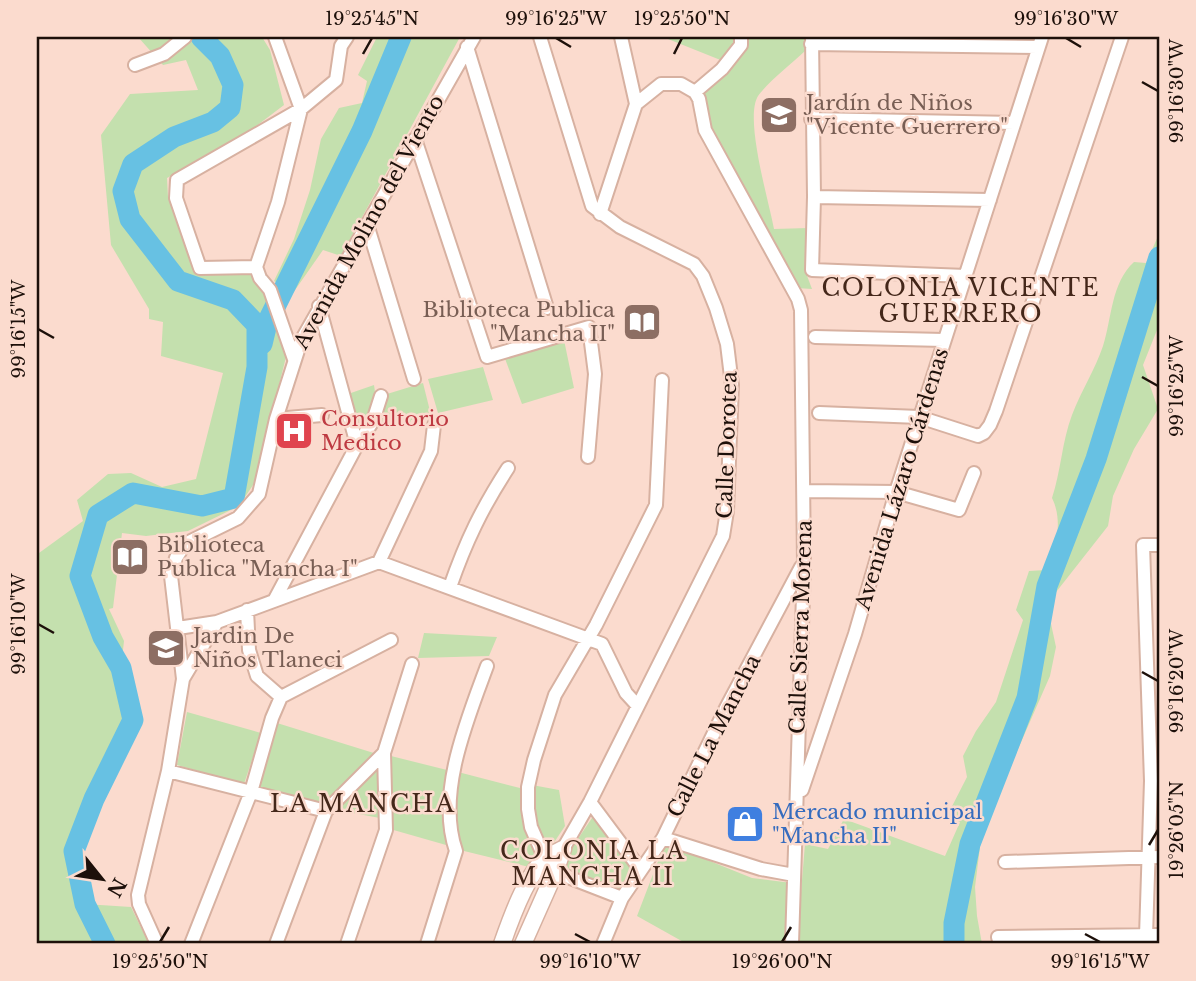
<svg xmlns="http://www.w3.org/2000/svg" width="1196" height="981" font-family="'Libre Baskerville',serif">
<rect width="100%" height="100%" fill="#fbdbce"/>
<path fill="#c4e0ae" d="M138 37H262L270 50 284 105 239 139 167 178 168 197 200 272H248L265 293 286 357 255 482 239 506 188 531 146 536 122 533 113 608 109 609 124 641 121 668 133 720 94 799 74 851 85 904 131 907 149 944H37V643H39L37 640V563L39 553 83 521 77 500 108 474 131 473 162 487 196 479 223 373 161 356 163 322 149 319V309L111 245 101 135 130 94 198 90 186 60 163 65Z
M377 37H460L341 256 323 250 293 293 274 281 294 239 310 190 321 139 339 108 362 103 367 81 358 75Z
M663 37H737L738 44 723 61Z
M744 37H805V51C792 63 767 83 758 96 744 119 769 201 774 229L808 228 806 273 812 289 797 288 706 125 701 92Z
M1159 234V325L1143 365 1158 409 1134 449 1113 496 1108 526 1053 596 1050 619 1056 647 1050 676 982 831 975 887 977 916 982 944H818L797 941 805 844 828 849 844 819 945 856 960 822 945 820 967 777 963 756 976 731 996 702 1023 620 1016 610 1029 571 1046 570C1057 549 1063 520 1052 498 1061 471 1062 441 1072 415 1081 391 1095 370 1103 346 1112 318 1111 283 1134 262L1146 263Z
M564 340 574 388 522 404 504 356Z
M483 367 493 400 438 413 428 379Z
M423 383 431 415 411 420V424L378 423 387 394Z
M374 385C378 405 370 420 358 436L348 394Z
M424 633 497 637 489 656 418 658Z
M187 712 261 733 244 784 177 765Z
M277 723 377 754 325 807 256 790Z
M387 755 451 771 444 818 446 845 390 829Z
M381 760 385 819 332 809Z
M458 772 524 789 540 860 529 867 460 850 454 837Z
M532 785 559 790 565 826 551 847C534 829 533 809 532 785Z
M594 815 636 868 621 889 601 885 565 868 567 855Z
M665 843 752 878 792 883 787 944H687L637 916Z"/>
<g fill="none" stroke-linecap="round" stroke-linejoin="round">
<path stroke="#67c1e3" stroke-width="21" d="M262 344 267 323 362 131 401 37
M105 944 85 904 74 851 94 799 133 720 121 668 103 637 80 576 98 515 133 493 202 506 234 498 257 367V325L233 300 178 281 130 219 123 191 133 164 174 137 213 122 230 108 233 85 220 56 201 37
M954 944V923L970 844 1027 698 1047 586 1096 459 1159 257"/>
<g stroke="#d7b1a1" stroke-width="16">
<path id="minor" d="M275 37 301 109
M540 37 592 206 620 227 694 264 703 276 716 308 727 344 732 385 727 511 723 536 590 802 563 849
M621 37 636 104
M812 37 814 197 812 270 966 276
M811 44 1038 47
M467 47 547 308
M135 65 164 54 185 37
M695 92 722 69 741 45V37
M811 119 1014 123
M415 139 487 357 589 327 595 374 588 457
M814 197 990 200
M600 214 636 104 661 84H681L695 92 699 99 705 130 798 299 801 310 804 563 792 944
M367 224 414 379
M256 267 200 268 176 198 177 180 301 109 336 80 341 46 347 37
M815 337 944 340
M294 359 270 290 260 278 256 267 278 202 301 109
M819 413 919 417 978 436 984 433 990 425 996 411 1122 37
M276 419 322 415
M357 445 373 421 381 396
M805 491 896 492 959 510 974 473
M379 562 431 451 434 425
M450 587C466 541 482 508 508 468
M275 599 357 445 319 306
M247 610 249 650 257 676 281 697
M178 628 217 622
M183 679 217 622 379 562 602 644 626 693 637 705
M281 697 391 640
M168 771 326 811
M802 790 855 634 896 492 1042 37
M590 802 640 869
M663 838 761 869 794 875
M1005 862 1159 857
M622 898 555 872 545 859 531 827 528 809V787L534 760 555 695 596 625 656 505 662 380
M1146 936 1151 781 1143 545H1159
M157 944 139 904 138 895 168 771 183 679 171 576 176 558 185 544 238 518 259 494 276 419 301 341 474 37
M191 944 251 792 272 718 281 697
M276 944 326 811 384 753 412 664
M347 944 386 830 384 753
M427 944 456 851C436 794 467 720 487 666
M603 944 622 898 663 838 726 708 801 567
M1000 944 998 937 1159 935"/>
</g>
<g stroke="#d7b1a1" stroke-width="19">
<path id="major" d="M502 944C510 921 526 876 544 860 549 855 557 852 563 849
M523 944 555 872 563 849"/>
</g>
<use href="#minor" stroke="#fff" stroke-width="12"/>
<use href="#major" stroke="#fff" stroke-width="16"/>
</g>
<path fill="none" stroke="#1d100a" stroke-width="2.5" d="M556 38 571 47M1066 38 1081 47M363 54 372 38M674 54 682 38M1142 82 1158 91M38 329 54 338M1142 377 1158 386M38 624 54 633M1142 672 1158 681M1149 845 1158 830M575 934 590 942M1085 934 1100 942M160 942 169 927M782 942 791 927"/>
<defs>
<g id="school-square" transform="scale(2.0125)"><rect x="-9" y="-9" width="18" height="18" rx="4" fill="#8d6e63" stroke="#fbdbce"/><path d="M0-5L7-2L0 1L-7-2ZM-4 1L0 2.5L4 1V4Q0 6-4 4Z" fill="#fff"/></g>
<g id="library-square" transform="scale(2.0125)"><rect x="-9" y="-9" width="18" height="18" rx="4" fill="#8d6e63" stroke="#fbdbce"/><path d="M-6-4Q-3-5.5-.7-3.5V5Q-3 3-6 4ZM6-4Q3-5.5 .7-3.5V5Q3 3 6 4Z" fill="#fff"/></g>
<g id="hospital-square" transform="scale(2.0125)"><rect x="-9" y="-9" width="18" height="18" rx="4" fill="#e0444e" stroke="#fbdbce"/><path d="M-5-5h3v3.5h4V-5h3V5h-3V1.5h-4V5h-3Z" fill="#fff"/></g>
<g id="shop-square" transform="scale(2.0125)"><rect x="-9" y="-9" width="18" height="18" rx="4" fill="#3f7fe0" stroke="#fbdbce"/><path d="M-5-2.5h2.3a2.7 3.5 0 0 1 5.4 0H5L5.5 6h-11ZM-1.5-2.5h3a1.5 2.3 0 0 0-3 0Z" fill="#fff"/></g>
</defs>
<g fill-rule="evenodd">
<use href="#school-square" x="779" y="115"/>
<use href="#library-square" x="642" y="322"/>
<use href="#hospital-square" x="294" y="431"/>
<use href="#library-square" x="130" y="557"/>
<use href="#school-square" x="166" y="648"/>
<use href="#shop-square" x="745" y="824"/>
</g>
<g text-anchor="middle" stroke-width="5" stroke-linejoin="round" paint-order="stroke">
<g font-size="21" fill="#785e54" stroke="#fbdbce" text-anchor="start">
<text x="806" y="110">Jardín de Niños<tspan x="806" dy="24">"Vicente Guerrero"</tspan></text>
<text x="615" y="317" text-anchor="end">Biblioteca Publica<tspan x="615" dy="24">"Mancha II"</tspan></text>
<text x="157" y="552">Biblioteca<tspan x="157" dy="24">Publica "Mancha I"</tspan></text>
<text x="193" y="643">Jardin De<tspan x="193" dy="24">Niños Tlaneci</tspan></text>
</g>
<g font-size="21" fill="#1d100a" stroke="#fbdbce">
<text transform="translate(369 222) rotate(-61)" y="7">Avenida Molino del Viento</text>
<text transform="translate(727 445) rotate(-88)" y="7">Calle Dorotea</text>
<text transform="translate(902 479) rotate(-73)" y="7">Avenida Lázaro Cárdenas</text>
<text transform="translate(801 627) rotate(-88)" y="7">Calle Sierra Morena</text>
<text transform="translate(714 736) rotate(-63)" y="7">Calle La Mancha</text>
</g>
<g font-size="21" fill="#be3a42" stroke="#fbdbce" text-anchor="start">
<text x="321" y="426">Consultorio<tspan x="321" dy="24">Medico</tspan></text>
</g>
<g font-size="21" fill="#366cbe" stroke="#fbdbce" text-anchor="start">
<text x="772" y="819">Mercado municipal<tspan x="772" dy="24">"Mancha II"</tspan></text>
</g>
<g font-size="23" letter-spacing="2" fill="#44271a" stroke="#fbdbce">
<text x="961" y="296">COLONIA VICENTE<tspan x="961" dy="26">GUERRERO</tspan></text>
<text x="593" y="859">COLONIA LA<tspan x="593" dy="26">MANCHA II</tspan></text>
</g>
<g font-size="24" letter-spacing="2" fill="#44271a" stroke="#fbdbce">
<text x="363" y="812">LA MANCHA</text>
</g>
</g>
<rect width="1196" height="981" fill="none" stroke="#fbdbce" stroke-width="77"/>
<g transform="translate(102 879) rotate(120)" stroke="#fbdbce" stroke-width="5" paint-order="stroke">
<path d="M0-5L12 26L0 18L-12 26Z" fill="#1d100a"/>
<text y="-10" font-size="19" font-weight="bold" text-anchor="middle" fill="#1d100a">N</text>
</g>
<rect x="38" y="38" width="1120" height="904" fill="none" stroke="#1d100a" stroke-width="2.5"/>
<g font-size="18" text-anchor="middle" fill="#1d100a">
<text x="372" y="25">19°25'45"N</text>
<text x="556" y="25">99°16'25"W</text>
<text x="682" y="25">19°25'50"N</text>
<text x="1066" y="25">99°16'30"W</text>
<text transform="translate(1177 91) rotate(-90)" y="6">99°16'30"W</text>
<text transform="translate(19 329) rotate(-90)" y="6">99°16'15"W</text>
<text transform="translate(1177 386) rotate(-90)" y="6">99°16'25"W</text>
<text transform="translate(19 624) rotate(-90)" y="6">99°16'10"W</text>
<text transform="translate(1177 681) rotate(-90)" y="6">99°16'20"W</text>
<text transform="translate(1177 830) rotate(-90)" y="6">19°26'05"N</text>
<text x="160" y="968">19°25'50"N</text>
<text x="590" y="968">99°16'10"W</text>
<text x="782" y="968">19°26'00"N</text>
<text x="1100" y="968">99°16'15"W</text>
</g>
</svg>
